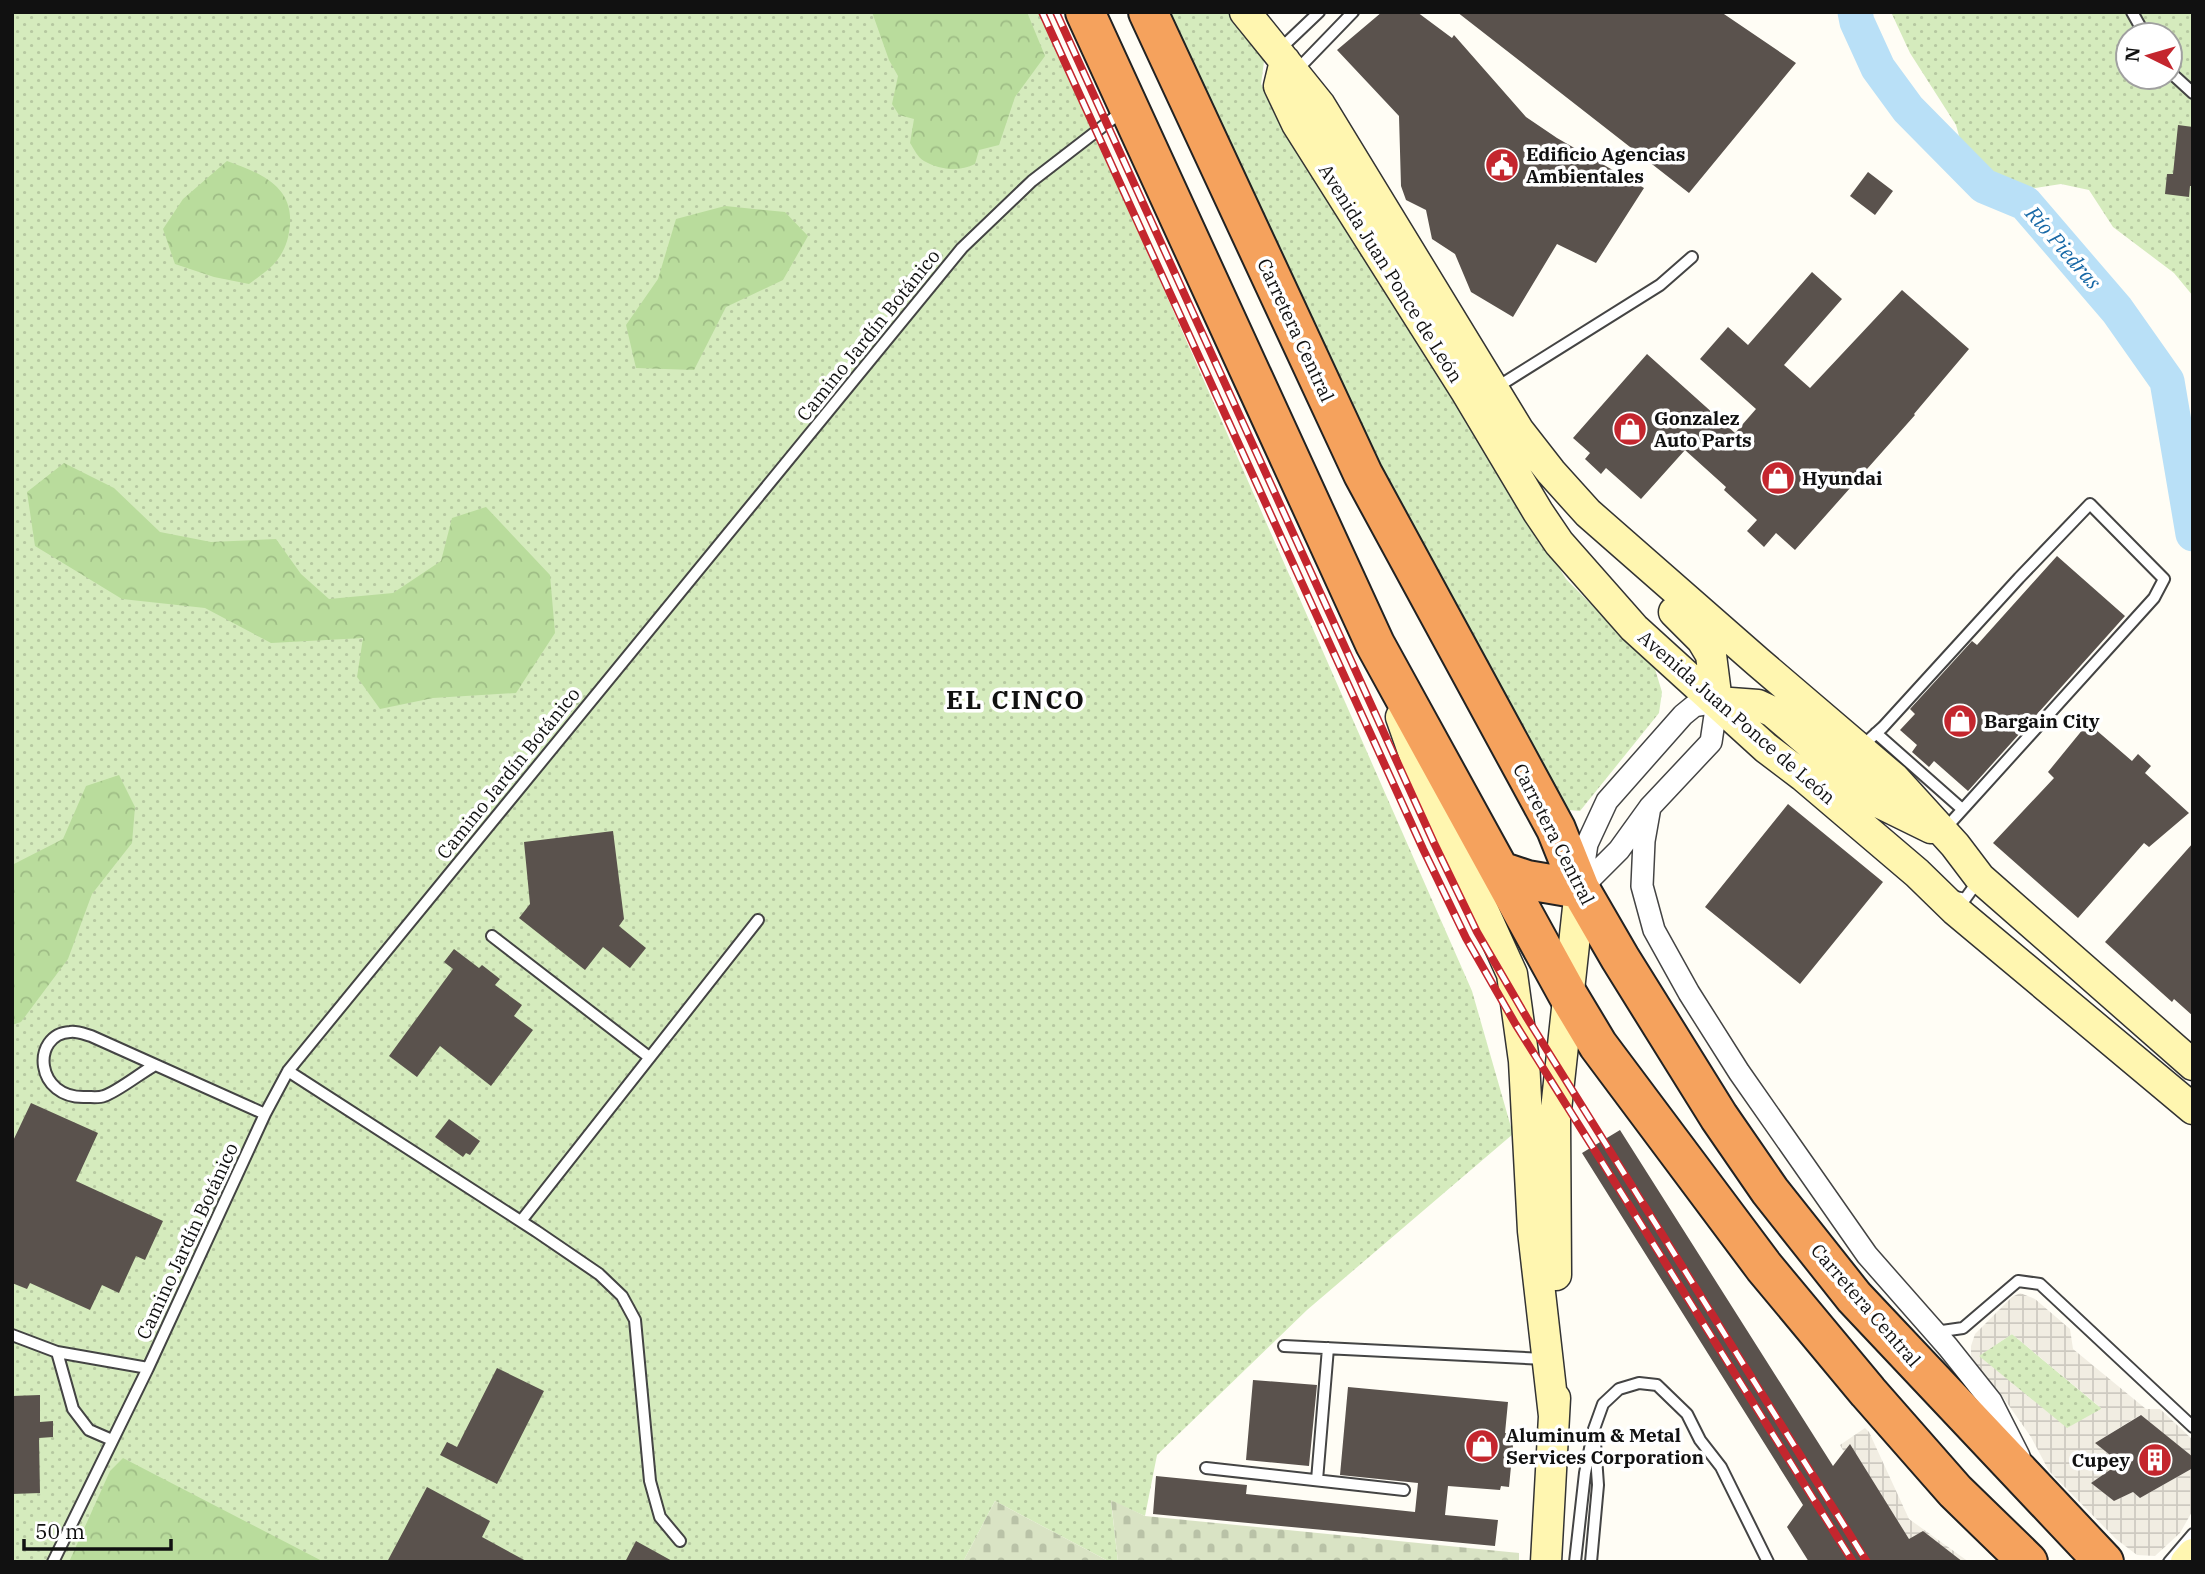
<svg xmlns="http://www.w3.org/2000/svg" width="2205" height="1574" font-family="'IBM Plex Serif',serif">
<defs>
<pattern id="green-dots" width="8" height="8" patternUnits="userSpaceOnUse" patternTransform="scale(1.75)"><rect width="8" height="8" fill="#d5ebbd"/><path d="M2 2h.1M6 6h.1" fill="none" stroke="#b6c8a1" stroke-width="1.8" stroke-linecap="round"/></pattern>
<pattern id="forest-crowns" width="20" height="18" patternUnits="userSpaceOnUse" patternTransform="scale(1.75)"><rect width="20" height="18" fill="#b9dc9c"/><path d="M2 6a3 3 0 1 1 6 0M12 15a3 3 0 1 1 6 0" fill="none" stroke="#9ebc85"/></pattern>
<pattern id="cemetery-stones" width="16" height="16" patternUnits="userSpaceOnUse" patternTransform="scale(1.75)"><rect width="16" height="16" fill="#d9e3c4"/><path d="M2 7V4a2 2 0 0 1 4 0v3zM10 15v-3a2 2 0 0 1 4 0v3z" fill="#b9c2a7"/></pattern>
<pattern id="plaza-grid" width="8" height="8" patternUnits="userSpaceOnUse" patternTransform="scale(1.75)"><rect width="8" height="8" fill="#f1ede2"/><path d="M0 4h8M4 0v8" fill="none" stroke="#cecac1"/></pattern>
</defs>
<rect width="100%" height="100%" fill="#fffdf5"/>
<path fill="url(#green-dots)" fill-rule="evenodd" d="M12 12H1042L1472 991 1513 1134 1307 1310 1157 1455 1145 1516 1111 1501 1118 1562H1110L995 1501 963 1562H12Z
M1167 12H1230L1265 54 1261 84 1283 124 1566 579 1655 669 1662 692 1659 713 1580 811 1568 810 1405 519Z
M1891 12H2193V296L2174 273 2113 227 2089 190 2061 184 1976 197 1956 125 1910 53ZM2128 35H2170V77H2128Z
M2012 1334 2102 1409 2067 1429 1978 1356Z"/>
<path fill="url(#forest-crowns)" d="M872 12H1027L1045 56 1015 97 999 145 979 150 975 164C959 172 940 170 924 161 918 158 914 149 910 143L914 119 899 115 892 104 898 76 889 60Z
M227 161C258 172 293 185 290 224 289 237 286 248 278 259 271 269 258 277 249 284L214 277 175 264 163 229 183 199Z
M725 206 785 212 808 236 783 280 726 307 694 370 636 368 626 325 658 279 676 219Z
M64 463 114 488 160 532 211 542 276 539 301 574 329 599 393 593 441 561 452 518 486 507 550 575 555 633 516 693 433 698 380 709 357 677 363 638 271 643 205 608 122 599 35 546 27 492Z
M119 775 135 807 132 843 92 894 68 959 21 1022 12 1025V865L63 839 86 786Z
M123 1458 324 1562H69L110 1471Z"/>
<path fill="url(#cemetery-stones)" d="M1111 1500 1145 1516 1519 1553V1562H1118Z
M995 1501 1110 1562H963Z"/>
<path fill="url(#plaza-grid)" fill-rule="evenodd" d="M2020 1293 2035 1299 2070 1329 2073 1349 2146 1409H2160L2193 1440V1457L2140 1415 2095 1443 2120 1463 2091 1483 2114 1501 2133 1492 2140 1498 2193 1468V1510L2180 1533 2155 1556 2137 1555 2116 1539 2049 1471 2031 1437 1998 1390 1981 1373 1971 1356V1346L1975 1334 2012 1297ZM2012 1334 2101 1408V1409L2067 1428 1979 1356Z
M1865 1428 1869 1432 1909 1519 1969 1562H1908L1840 1445Z"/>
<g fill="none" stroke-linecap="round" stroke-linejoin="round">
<path stroke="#b9e0f7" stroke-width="35" d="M1855 12 1857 22 1878 68 1908 109 1984 186 2025 203 2117 310 2167 381 2193 534"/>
</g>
<path fill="#5a524d" d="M1382 12H1417L1452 38 1454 35 1526 117 1557 138 1644 188 1596 263 1557 244 1513 317 1471 292 1455 254 1432 239 1426 210 1406 200 1401 186 1399 116 1337 50Z
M1457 12H1721L1796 63 1689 193Z
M2178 125 2193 127V186H2190L2189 197 2165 194 2167 174H2173Z
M1868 172 1893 191 1875 215 1850 196Z
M1812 272 1842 299 1784 365 1810 388 1902 290 1969 349 1914 414 1915 415 1795 550 1776 533 1764 547 1747 531 1757 520 1724 490 1726 487 1685 450 1641 499 1606 468 1601 474 1585 459 1590 453 1573 438 1647 354 1735 433 1756 409 1700 359 1728 327 1748 345Z
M2057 556 2125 616 1968 791 1934 761 1929 767 1912 752 1917 745 1900 730 1915 714 1910 709 1972 641 1977 645Z
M2088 723 2132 761 2138 754 2151 766 2145 773 2189 813 2149 847 2144 843 2078 918 1993 843 2054 778 2048 772Z
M1788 804 1883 882 1800 984 1705 907Z
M613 831 624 919 619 926 646 948 630 968 603 947 585 970 519 918 530 904 524 842Z
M2193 843V1016L2174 999 2172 1002 2105 942Z
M454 949 479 968 482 965 500 979 495 985 522 1005 514 1016 533 1030 491 1086 440 1046 417 1077 389 1056 453 969 444 962Z
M31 1103 98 1133 76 1181 163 1221 145 1260 136 1256 119 1293 102 1285 90 1310 30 1283 27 1289 12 1283V1143Z
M449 1119 480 1141 470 1155 466 1153 463 1157 435 1137Z
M1620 1130 1833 1466 1850 1444 1909 1539 1923 1531 1963 1562H1809L1787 1527 1803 1505 1582 1153Z
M497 1368 544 1391 497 1484 440 1455 447 1442 457 1447Z
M1253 1380 1317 1385 1309 1466 1246 1460Z
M1348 1387 1508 1402 1505 1433 1514 1435 1509 1487 1501 1486 1500 1490 1448 1486 1445 1515 1498 1520 1495 1546 1153 1514 1156 1476 1247 1485 1246 1494 1415 1512 1418 1483 1340 1475Z
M40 1395V1422L53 1421V1437L39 1438 40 1493 12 1494V1396Z
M2141 1415 2193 1457V1468L2140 1498 2133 1492 2114 1501 2091 1483 2120 1463 2095 1443Z
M427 1487 490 1521 482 1537 528 1562H387Z
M636 1541 674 1562H625Z"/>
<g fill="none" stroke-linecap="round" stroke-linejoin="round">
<g stroke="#444" stroke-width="14">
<path id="lane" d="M2132 12 2145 35
M1278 51 1319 12
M1296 71 1353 12
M2170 72 2193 93
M1494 389 1660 285 1692 257
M1876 733 1962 809
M1860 748 1883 727 2019 578 2090 504 2164 579 2154 598 1944 830
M1951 896 1965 899 1978 881
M492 936 649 1057
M155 1065C142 1072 117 1092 104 1096 99 1098 92 1097 87 1097 34 1100 31 1034 70 1032 77 1031 84 1034 91 1036L265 1114
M288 1071 536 1231 599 1274 622 1296 635 1320 650 1481 660 1517 680 1541
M521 1221 758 920
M1935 1332 1963 1328 2018 1281 2040 1284 2193 1427
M12 1335 57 1352 73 1409 89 1430 112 1440
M1284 1346 1545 1359
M57 1352 148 1368
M1206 1468 1404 1490
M1317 1480 1328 1348
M53 1562 148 1368 265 1114 288 1071 962 248 1032 181 1124 110
M1575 1562 1585 1473 1594 1429 1603 1404 1619 1389 1639 1383 1657 1385 1687 1414 1700 1440 1721 1467 1768 1562
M1591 1562 1598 1485 1595 1442
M2169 1562 2193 1534"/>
</g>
<g stroke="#444" stroke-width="24">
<path id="street" d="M1717 702 1711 742 1650 807 1619 850 1580 889 1587 844 1607 801 1683 715 1694 706Z
M1650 807 1644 841 1642 886 1654 930 1689 993 1739 1072 1867 1255 1948 1347 1991 1401 2019 1456"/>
</g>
<g stroke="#333" stroke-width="33">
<path id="secondary" d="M1245 12 1320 105 1519 431 1551 472 1588 513 1758 662 1895 779 1955 845 1980 878 2193 1065
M1285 61 1279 86 1297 124 1467 393 1538 512 1559 543 1634 628 1766 748 1803 776 1917 873 1955 910 2193 1109
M1674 612 1702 640 1711 655 1717 702
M1717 702 1758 705 1773 712 1878 802 1931 828
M1401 717 1420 771 1512 974 1524 1061 1533 1231 1554 1416
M1556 1275 1555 1119 1580 889
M1546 1562 1555 1398
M2186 1562 2193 1554"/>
</g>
<g stroke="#222" stroke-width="42">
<path id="highway" d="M1085 12 1375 644 1568 995 1598 1045 1764 1267 1868 1392 1955 1491 2028 1562
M1148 12 1363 474 1556 829 1580 889 1620 958 1719 1117 1770 1191 1854 1297 2104 1562
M1500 871 1527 880 1580 889"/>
</g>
<use href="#lane" stroke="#fff" stroke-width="10"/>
<use href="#street" stroke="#fff" stroke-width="21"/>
<use href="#secondary" stroke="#fff6b0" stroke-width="30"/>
<use href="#highway" stroke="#f5a25d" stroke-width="38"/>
<g stroke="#c4262e" stroke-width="8">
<path id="rail" d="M1042 12 1423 849 1466 938 1516 1025 1853 1562
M1056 12 1434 843 1477 932 1527 1018 1867 1562"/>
</g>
<use href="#rail" stroke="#fff" stroke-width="5" stroke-dasharray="16" stroke-linecap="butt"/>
</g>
<defs>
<g id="civic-disc" transform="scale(1.75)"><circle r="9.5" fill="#c4262e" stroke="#fff"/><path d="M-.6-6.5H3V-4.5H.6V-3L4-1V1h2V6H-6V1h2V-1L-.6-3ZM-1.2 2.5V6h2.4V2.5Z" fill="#fff"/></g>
<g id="shop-disc" transform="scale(1.75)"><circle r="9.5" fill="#c4262e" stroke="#fff"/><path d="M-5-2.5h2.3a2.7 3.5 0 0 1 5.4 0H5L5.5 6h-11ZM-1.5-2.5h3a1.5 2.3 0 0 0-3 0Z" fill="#fff"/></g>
<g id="building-disc" transform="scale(1.75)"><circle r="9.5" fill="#c4262e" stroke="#fff"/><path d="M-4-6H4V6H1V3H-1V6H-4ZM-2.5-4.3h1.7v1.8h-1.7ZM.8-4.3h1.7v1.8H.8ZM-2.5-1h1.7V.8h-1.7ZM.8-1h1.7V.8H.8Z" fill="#fff"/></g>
</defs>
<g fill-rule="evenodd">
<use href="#civic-disc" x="1502" y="165"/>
<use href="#shop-disc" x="1630" y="429"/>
<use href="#shop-disc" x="1778" y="478"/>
<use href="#shop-disc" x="1960" y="721"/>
<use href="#shop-disc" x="1482" y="1446"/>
<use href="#building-disc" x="2155" y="1460"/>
</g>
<g text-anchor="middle" stroke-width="7" stroke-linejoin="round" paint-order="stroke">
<g font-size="19" font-weight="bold" fill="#111" stroke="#fff" text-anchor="start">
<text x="1526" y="161">Edificio Agencias<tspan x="1526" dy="22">Ambientales</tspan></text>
<text x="1654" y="425">Gonzalez<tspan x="1654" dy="22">Auto Parts</tspan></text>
<text x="1802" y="485">Hyundai</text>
<text x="1984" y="728">Bargain City</text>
<text x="1506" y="1442">Aluminum &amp; Metal<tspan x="1506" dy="22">Services Corporation</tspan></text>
<text x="2130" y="1467" text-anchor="end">Cupey</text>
</g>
<g font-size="19" fill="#111" stroke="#fff">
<text transform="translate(1391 273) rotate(58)" y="7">Avenida Juan Ponce de León</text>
<text transform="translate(1296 330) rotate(65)" y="7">Carretera Central</text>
<text transform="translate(868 335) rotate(-51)" y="7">Camino Jardín Botánico</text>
<text transform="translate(1737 717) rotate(41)" y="7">Avenida Juan Ponce de León</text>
<text transform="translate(508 773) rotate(-51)" y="7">Camino Jardín Botánico</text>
<text transform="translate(1554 834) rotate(63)" y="7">Carretera Central</text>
<text transform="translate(187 1241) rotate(-65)" y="7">Camino Jardín Botánico</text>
<text transform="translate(1866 1305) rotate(49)" y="7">Carretera Central</text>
</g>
<g font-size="21" font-style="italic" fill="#1768a6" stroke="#fff">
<text transform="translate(2063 248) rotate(49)" y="7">Río Piedras</text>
</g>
<g font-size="26" font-weight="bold" letter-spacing="2" fill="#111" stroke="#fff">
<text x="1016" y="709">EL CINCO</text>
</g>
</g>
<rect width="2205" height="1574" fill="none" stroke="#111111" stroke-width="28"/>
<g transform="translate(2149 56) rotate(275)"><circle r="33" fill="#ffffff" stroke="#a0a0a0" stroke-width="2"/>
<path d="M0-5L12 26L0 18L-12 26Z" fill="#c4262e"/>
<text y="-10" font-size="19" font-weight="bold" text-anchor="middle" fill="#111111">N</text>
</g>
<path d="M24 1539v10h147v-10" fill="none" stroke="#111111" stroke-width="3.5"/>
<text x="35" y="1539" font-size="21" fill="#111111" stroke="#ffffff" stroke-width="5" paint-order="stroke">50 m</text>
</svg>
